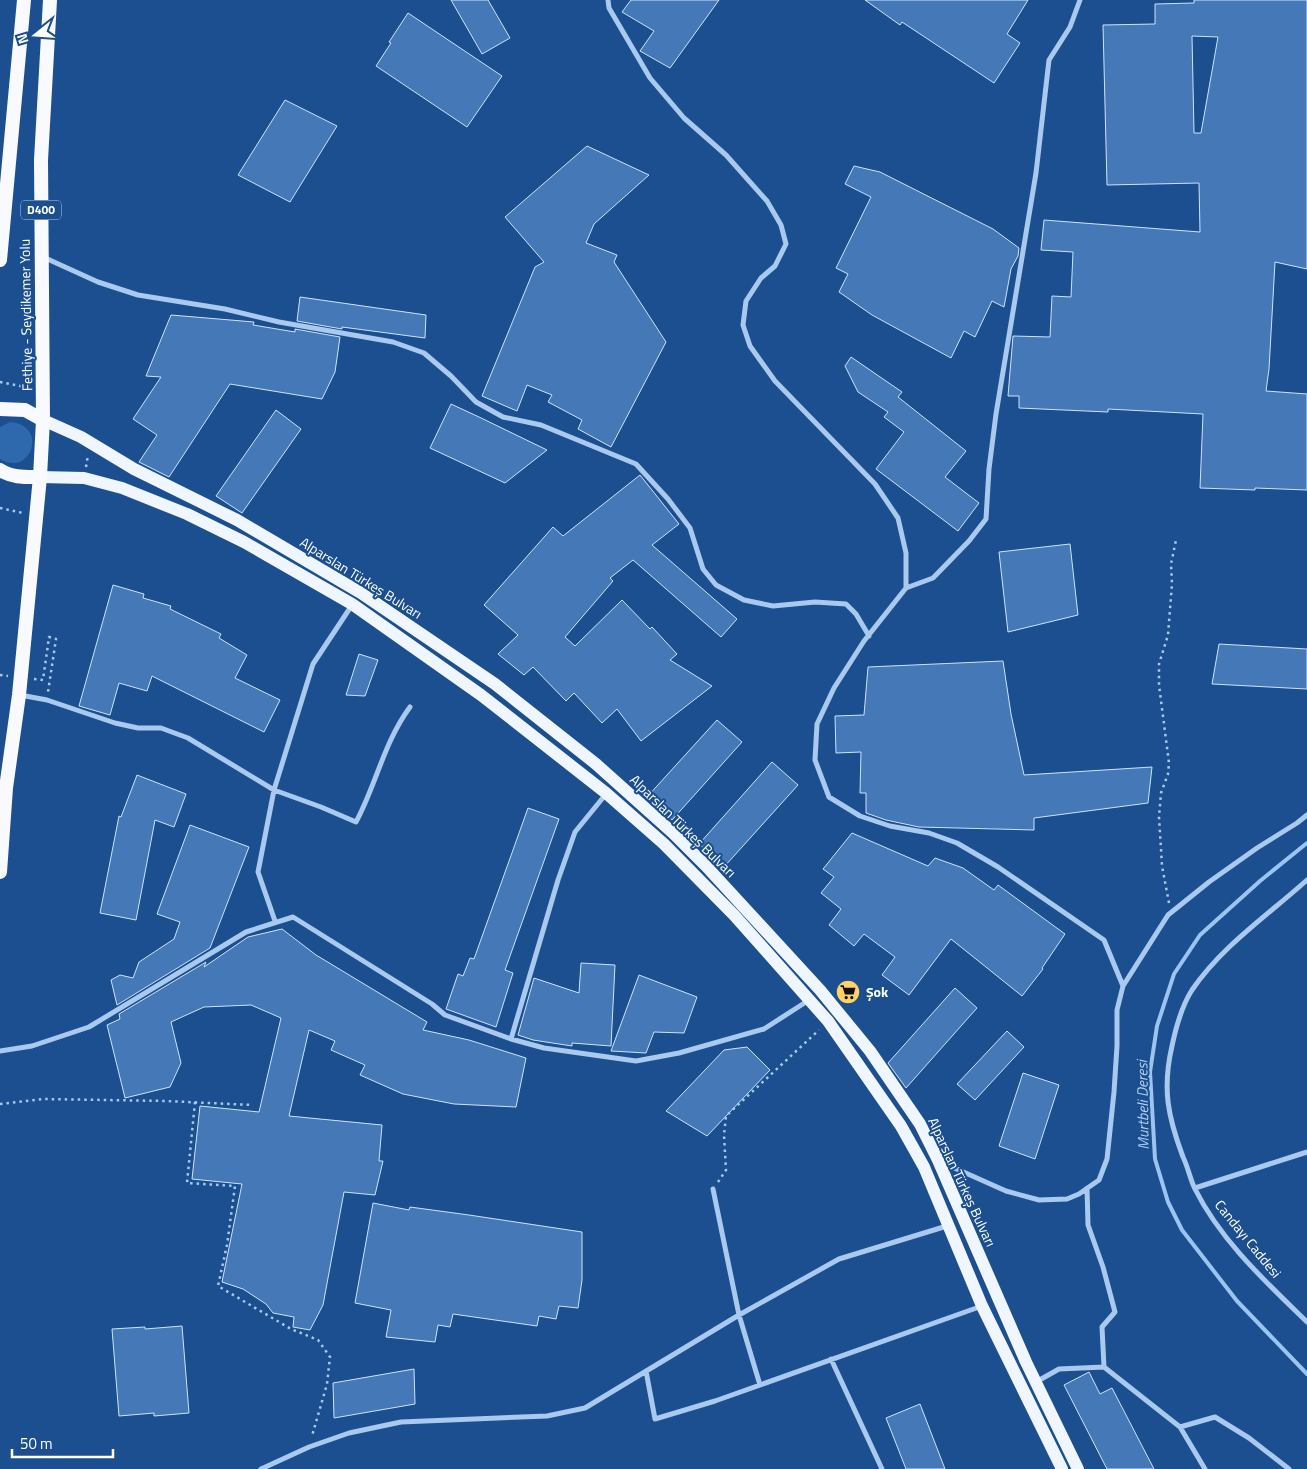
<svg xmlns="http://www.w3.org/2000/svg" width="1307" height="1469" font-family="'Titillium Web',sans-serif">
<rect width="100%" height="100%" fill="#1b4f8f"/>
<path fill="#2e69ad" d="M10 422C49 425 31 478 0 459V427Z"/>
<g fill="none" stroke-linecap="round" stroke-linejoin="round">
<path stroke="#9cc4f0" stroke-width="4" d="M1307 843 1260 881 1200 935 1174 974 1157 1026 1150 1072 1155 1159 1168 1202 1182 1230 1237 1301 1307 1374"/>
</g>
<path fill="#4478b7" stroke="#cfe3fa" fill-rule="evenodd" d="M451 0H488L510 38 482 54Z
M631 0H719L670 68 640 51 654 31 622 12Z
M865 0H1028L1007 34 1020 43 994 83 902 22 900 25Z
M1194 0H1307V269L1275 262 1269 369 1266 391 1307 394V490L1255 488V490L1200 488 1203 414 1108 409V412L1019 408V396H1008L1013 336 1050 337 1052 296 1071 297 1073 252 1041 250 1044 220 1200 232 1199 183 1107 185 1103 25 1155 24V4L1194 3ZM1192 36 1218 37 1201 133H1194Z
M408 13 502 76 467 127 376 66 391 43 389 42Z
M285 100 337 126 290 202 238 175Z
M587 146 649 175 594 224 586 243 617 255 614 262 666 342 611 447 578 429 582 420 548 402 552 395 527 385 517 411 482 396 535 267 544 262 505 217Z
M854 166 880 172 993 229 1019 248 1018 256 1011 269 1004 307 992 301 975 337 964 331 951 358 872 315 839 292 848 274 836 268 871 197 845 184Z
M300 297 426 315 425 338 342 327V329L297 321Z
M171 315 254 322 253 325 295 332V329L340 337 335 372 322 399 230 384 169 477 139 462 157 435 133 419 161 377 146 376Z
M851 357 902 392 898 397 966 451 945 477 979 503 958 531 876 469 904 432 884 417 888 412 858 392 845 366Z
M451 404 479 417 547 450 505 483 430 448Z
M276 410 301 429 242 513 216 496Z
M640 475 679 524 652 545 737 619 721 637 633 560 610 578 613 581 565 637 575 646 622 600 650 629 652 627 677 654 670 660 712 686 641 741 617 709 602 723 574 693 566 701 533 667 524 675 498 654 518 635 484 605 553 527 563 536Z
M1070 544 1078 615 1008 632 999 552Z
M113 585 144 594 143 598 171 606 170 609 221 634 219 638 247 655 235 678 280 700 264 732 152 676 147 691 119 683 110 715 79 706Z
M1219 644 1307 649V689L1212 684Z
M359 654 378 660 365 696 346 695Z
M1003 661 1011 714 1024 775 1152 767 1148 803 1034 818V830L919 827 886 820 866 813V793H860L861 752 836 753 835 716 864 715 868 667Z
M717 720 742 742 672 820 647 797Z
M772 762 798 785 724 867 699 844Z
M137 775 186 794 174 827 155 820 136 920 100 913 119 816 121 817Z
M528 808 559 819 505 970 513 973 496 1027 446 1009 458 974 463 976 470 958 474 959Z
M190 825 249 847 210 948 117 1005 111 980 120 975 133 978 139 962 174 939 180 922 157 914Z
M852 833 928 866 935 858 963 868 994 890 998 885 1065 934 1042 968 1043 969 1022 996 951 939 909 995 882 975 895 957 864 934 854 946 829 925 841 909 821 893 834 877 823 869Z
M282 929 316 955 427 1022 423 1030 469 1040 526 1058 516 1107 454 1104 403 1094 360 1075 365 1065 331 1050 335 1041 309 1030 289 1116 382 1125 379 1161H383L375 1195 344 1192 323 1305 310 1330 293 1327 294 1317 273 1313 266 1304 243 1289 222 1282 242 1184 192 1179 200 1106 259 1112 281 1018 251 1005 204 1007 171 1022 181 1063 170 1087 125 1098 107 1025 120 1019 119 1014 206 962 204 967 248 937Z
M581 963 615 965 611 1046 572 1043V1046L533 1040 518 1035 534 978 579 993Z
M639 975 697 997 684 1033 654 1032 646 1053 611 1051Z
M955 988 977 1008 906 1088 888 1063Z
M1007 1031 1024 1047 975 1100 957 1084Z
M747 1047 770 1070 707 1136 666 1111 724 1050Z
M1023 1073 1059 1085 1035 1159 999 1146Z
M373 1203 409 1210 410 1207 469 1215 582 1232V1280L578 1308 559 1306 556 1319 539 1316 537 1326 453 1314 450 1327 438 1325 435 1342 386 1337 391 1310 355 1303Z
M182 1326 189 1413 154 1416V1413L119 1416 112 1329 145 1327V1329Z
M414 1369 415 1404 334 1418 333 1383Z
M1089 1372 1100 1394 1112 1388 1154 1469H1107L1064 1385Z
M920 1404 945 1469H906L886 1418Z"/>
<g fill="none" stroke-linecap="round" stroke-linejoin="round">
<path stroke="#a9c9ee" stroke-width="2.5" stroke-dasharray="2.5 4" stroke-linecap="butt" d="M0 382 30 388
M86 467 88 455
M0 508 23 513
M0 675 8 676
M34 679 43 680 49 637 56 639 48 692
M1169 903 1162 866 1159 817 1161 793 1168 774 1169 763 1159 685V664L1168 635 1172 584 1171 564 1176 540
M195 1102 187 1183 235 1186 227 1245 218 1286 291 1329 318 1340 330 1357 327 1384 312 1436
M0 1104 44 1099 166 1101 252 1105
M718 1182 726 1170 724 1135 726 1116 819 1030"/>
<path stroke="#a9c9ee" stroke-width="5" d="M608 0 609 8 650 78 684 118 726 155 767 201 781 225 786 244 775 266 761 278 746 301 743 325 750 346 775 381 875 484 898 518 906 553V588L864 641 834 688 817 724 815 760 829 797 860 816 890 826 929 833 957 843 998 867 1104 940 1123 986 1117 1010V1046L1114 1092 1107 1159 1099 1180 1079 1194 1067 1199 1039 1200 1006 1191 941 1162
M43 257 98 282 138 295 225 309 279 322 393 342 424 353 451 376 476 402 503 417 541 425 636 464 668 499 690 528 703 569 716 585 744 600 773 606 815 602 846 604 856 614 869 636
M906 588 933 578 969 541 986 519 989 469 996 414 1036 173 1049 60 1070 27 1080 0
M20 695 47 700 115 723 138 728H161L188 738 274 790 321 807 356 822C376 785 384 742 410 707
M1307 880C1268 915 1222 946 1192 990 1181 1007 1176 1027 1172 1046 1162 1089 1168 1117 1183 1157 1188 1167 1190 1179 1195 1189 1221 1241 1266 1282 1307 1322
M275 921 258 872 274 790 313 664 352 605
M1123 986 1168 915 1209 882 1257 848 1297 823 1307 815
M511 1039 558 880 575 832 606 794
M0 1051 32 1046 89 1027 246 932 293 917 432 1004 445 1015 511 1039 544 1048 636 1061 679 1053 764 1029 809 1000
M1087 1188 1088 1225 1103 1267 1115 1312 1102 1327 1104 1367
M1195 1188 1307 1152
M713 1189 739 1315 760 1385
M831 1359 882 1469
M646 1371 655 1419 715 1401 982 1306
M1036 1382 1059 1369 1104 1367 1180 1427 1205 1469
M1180 1427 1215 1417 1249 1438 1289 1469
M261 1469 309 1447 349 1433 401 1422 547 1416 585 1408 739 1315 839 1259 947 1226"/>
<path stroke="#f0f6ff" stroke-width="12" d="M43 420 81 437 134 469 237 520 361 593 495 684 596 764 673 833 706 866 820 990 870 1051 920 1124 938 1160 1026 1362 1078 1469
M40 477 84 478 122 488 187 514 244 542 352 604 481 695 606 793 664 844 734 915 828 1021 901 1126 924 1167 982 1306 1062 1469"/>
<path stroke="#f8faff" stroke-width="14" d="M0 260 24 0
M0 409 25 410 43 420
M0 470C12 478 26 477 40 477
M0 872 6 788 19 695 40 477 43 420 41 160 50 0"/>
</g>
<defs>
<g id="supermarket-disc" transform="scale(1.25)"><circle r="9.5" fill="#ffd166" stroke="#1b4f8f"/><path d="M-6-5.5h2.5l.6 2H6L4.5 2H-2.5L-4.4-4H-6ZM-1.5 3.2a1.3 1.3 0 1 0 .1 0ZM3 3.2a1.3 1.3 0 1 0 .1 0Z" fill="#111"/></g>
</defs>
<g fill-rule="evenodd">
<use href="#supermarket-disc" x="848" y="992"/>
</g>
<g text-anchor="middle" stroke-width="4" stroke-linejoin="round" paint-order="stroke">
<rect fill="#1b4f8f" stroke="#bbcadd" stroke-width="1" x="21" y="200.5" width="40" height="19" rx="4"/>
<g font-size="12" font-weight="bold" fill="#fff">
<text x="41" y="214">D400</text>
</g>
<g font-size="14" fill="#fff" stroke="#1b4f8f">
<text transform="translate(26 315) rotate(-91)" y="5">Fethiye - Seydikemer Yolu</text>
<text transform="translate(361 578) rotate(32)" y="5">Alparslan Türkeş Bulvarı</text>
<text transform="translate(683 826) rotate(44)" y="5">Alparslan Türkeş Bulvarı</text>
<text transform="translate(962 1182) rotate(65)" y="5">Alparslan Türkeş Bulvarı</text>
<text transform="translate(1248 1239) rotate(51)" y="5">Candayı Caddesi</text>
</g>
<g font-size="14" font-weight="bold" fill="#fff" stroke="#1b4f8f" text-anchor="start">
<text x="866" y="997">Şok</text>
</g>
<g font-size="15" font-style="italic" fill="#b5d3f5" stroke="#1b4f8f">
<text transform="translate(1143 1105) rotate(-91)" y="5">Murtbeli Deresi</text>
</g>
</g>
<g transform="translate(35 35) rotate(253)" stroke="#1b4f8f" stroke-width="4" paint-order="stroke">
<path d="M0-4L9 19L0 12L-9 19Z" fill="#ffffff"/>
<text y="-8" font-size="14" font-weight="bold" text-anchor="middle" fill="#ffffff">N</text>
</g>
<path d="M12 1449v8h101v-8" fill="none" stroke="#ffffff" stroke-width="2.5"/>
<text x="20" y="1449" font-size="15" fill="#ffffff" stroke="#1b4f8f" stroke-width="4" paint-order="stroke">50 m</text>
</svg>
